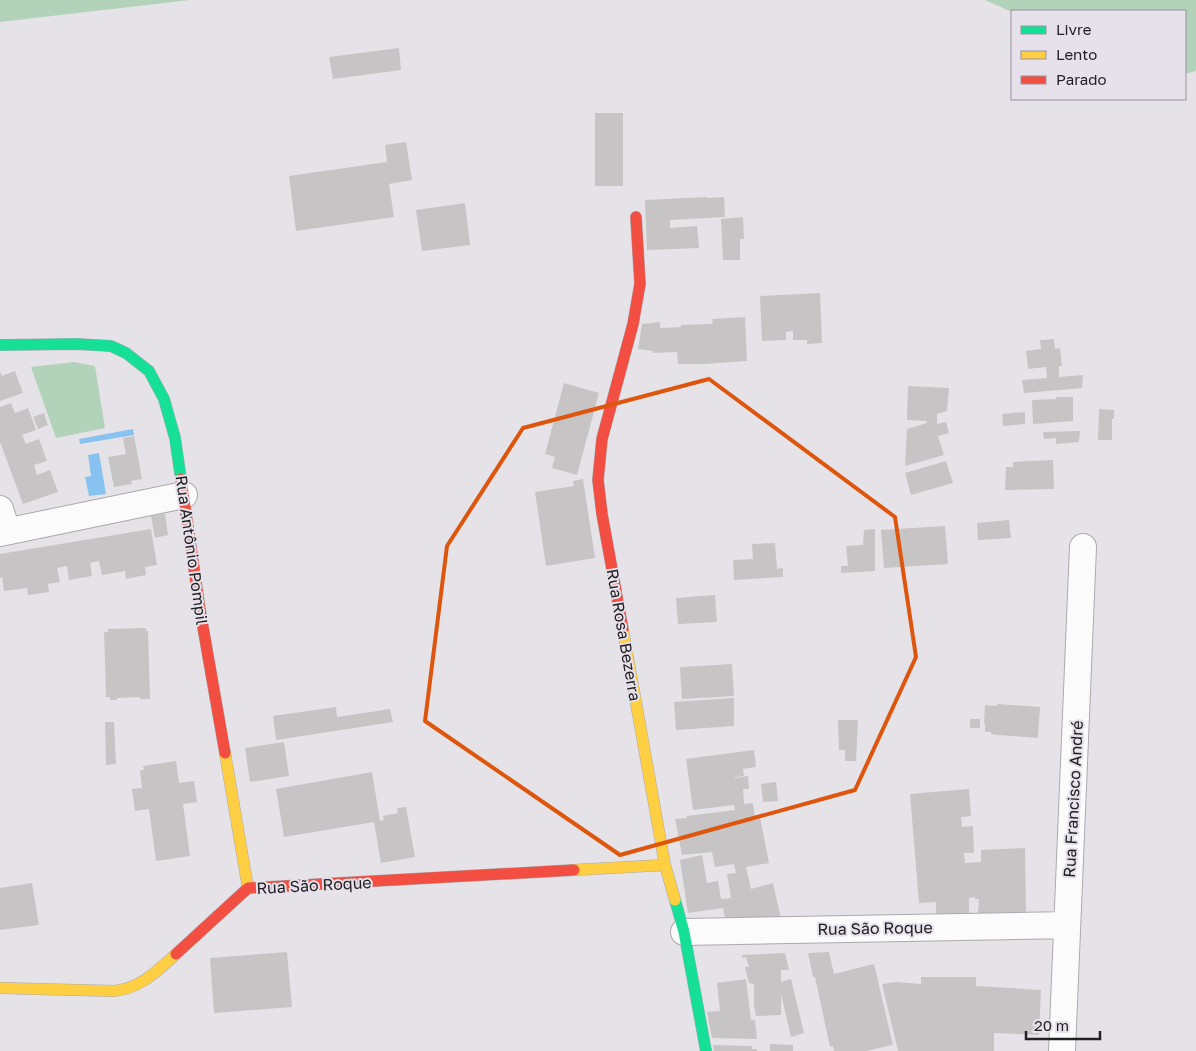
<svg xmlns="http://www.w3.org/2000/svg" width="1196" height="1051" font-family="'Golos Text',sans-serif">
<rect width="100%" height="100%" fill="#e6e3e8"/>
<path fill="#b3d2ba" d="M0 0H190L0 22Z
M985 0H1196V71L1185 74V11L1012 12Z
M74 362 95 366 105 428 56 438 31 367Z"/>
<path fill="#88c2f0" d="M133 429 134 435 80 444 79 439Z
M99 453 106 494 89 496 85 477 91 476 88 455Z"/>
<path fill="#c7c4c5" d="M399 48 401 70 333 79 329 57Z
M595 113H623V186H595Z
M406 142 412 180 389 184 394 217 296 231 289 176 387 162 385 145Z
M706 197 707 198 724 197 725 217 670 220V228L697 226 699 248 647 250 645 200Z
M465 203 470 245 422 251 416 210Z
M743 217 744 239H740V260H723L721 219Z
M820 293 822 343 807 344V340H793V331L786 332V340L762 341 760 296Z
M745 317 747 361 704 364H678L677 352 653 353V351L638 349 642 324 660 322V328L681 327V325L711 324 713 323 712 319Z
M1054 339 1055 349 1060 348 1062 366H1059V377L1083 375 1082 388 1024 393 1022 380 1047 378 1046 367 1028 369 1026 351 1041 349 1040 340Z
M15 371 23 393 0 401V372L2 376Z
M564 383 599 393 577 475 552 468 555 457 545 454Z
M908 386 949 388 947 411 937 414V424L946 422 949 433 938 436 944 455 905 466 907 429 927 423 926 421 907 420Z
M1056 397H1073V421L1033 424 1032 400 1056 399Z
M11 403 15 413 28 408 36 430 22 435 26 444 39 439 47 461 34 465 37 475 50 470 58 492 23 504 0 442V407Z
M1099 409 1114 410V419H1112V440H1098Z
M1025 412V424L1003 426 1002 414Z
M44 413 48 425 38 429 33 417Z
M1080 431 1079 442 1056 444V438L1044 439 1043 432Z
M134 436 142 479 131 481 132 484 114 487 108 457 126 454 123 438Z
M1053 460 1054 489 1005 490 1006 467H1013V462Z
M946 461 953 483 911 495 905 473Z
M583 479 595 558 546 566 535 492 574 486 573 481Z
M165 514 168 535 155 538 151 516Z
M1009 520 1011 538 978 540 977 523Z
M945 526 948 564 884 568 881 530Z
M151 529 157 565 145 567 146 575 126 579 125 571 102 575 99 561 90 563 92 576 69 580 67 566 57 568 60 582 48 584 49 592 28 595 27 588 4 591 2 577 0 578V554Z
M875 529V571L841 573V566H848L846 546 863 545 864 530Z
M775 543 777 569 783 568V577L734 580 733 560 753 559 752 544Z
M715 595 717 622 678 624 676 598Z
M146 628V631H148L150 699H140V697L117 698V700H110V697H106L104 632H108V629Z
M732 664 734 696 682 699 680 667Z
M734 698V726L676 730 674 702Z
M997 704 1040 707 1038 738 998 735 991 734V732H985V724L984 723 985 705 997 706Z
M336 707 337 717 390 709 393 722 276 740 273 716Z
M970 719H980V728H970Z
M838 720H858L856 761H845V750H839Z
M105 722H114L116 764 106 765Z
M284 742 289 776 250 782 245 748Z
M754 750 756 767 743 769 744 776 735 777V778L748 776 749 789H743L744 804 753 803 755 818 760 817 769 863 746 867 751 889 773 883 781 919 726 922 723 908 688 913 680 860 702 855 707 883 718 881 721 899 731 898 727 874 736 873 734 864 715 867 712 852 682 855 675 819 687 818V816L735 810 734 805 693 810 686 759Z
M176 761 179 783 194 781 197 802 183 804 190 856 156 861 149 809 135 811 132 789 142 788 140 770H144L143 766Z
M372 772 380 821 384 820 383 816 398 813 397 808 406 807 415 857 381 863 374 822 284 837 276 789Z
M776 782 778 801 763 802 761 784Z
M969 789 971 816 961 817 962 827 973 826 974 853H964L965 863 981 862V850L1025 848 1026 912 978 913 979 899H975V897L969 898V913L936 914V902L919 903 910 794Z
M32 883 39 925 0 930V888Z
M287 952 292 1007 214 1013 210 958Z
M829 952 834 974 874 964 893 1045 866 1051H834L833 1046 830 1047 815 977H813L808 953Z
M785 953 789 970H781V982L791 979 804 1033 791 1037 781 994V1015L756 1016 754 1005V984L749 983 745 967H749L746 957 742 958V955Z
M921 977H976V986L1041 990 1039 1035 994 1033V1051H898L882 984 896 982 921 984Z
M746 979 751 1020H755L757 1039 712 1038 707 1012 720 1011 717 983Z
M770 1044 793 1045V1051H770Z
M713 1045 752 1046V1049H757V1051H714Z"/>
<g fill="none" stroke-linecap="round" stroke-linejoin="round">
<g stroke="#aba9ad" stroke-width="28">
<path id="street" d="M0 509 7 531
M0 533 184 495
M684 932 1067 925
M1062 1051 1083 547"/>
</g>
<g stroke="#aba9ad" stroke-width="12">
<path id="fast" d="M0 345 77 344 111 346 126 353 149 371 164 399 175 438 181 479
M675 900 684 932 706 1051"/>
</g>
<g stroke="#aba9ad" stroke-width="12">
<path id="slow" d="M623 630 665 865 675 900
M225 753 248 888
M574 870 665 865
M0 988 114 991C141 988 157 971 176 954"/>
</g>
<g stroke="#aba9ad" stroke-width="12">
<path id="jam" d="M181 479 200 610 225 753
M623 630 602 514 598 480 602 439 633 324 640 284 636 217
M176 954 248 888 574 870"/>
</g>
<use href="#street" stroke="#fbfbfc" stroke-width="26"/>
<use href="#fast" stroke="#16e098" stroke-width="11"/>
<use href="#slow" stroke="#ffcf43" stroke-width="11"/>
<use href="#jam" stroke="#f24e42" stroke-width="11"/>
</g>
<path fill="none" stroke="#de560d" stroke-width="4" stroke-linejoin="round" d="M709 379 895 517 916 657 855 790 620 855 425 721 447 546 523 428Z"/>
<g text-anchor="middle" stroke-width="4" stroke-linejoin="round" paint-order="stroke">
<g font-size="16" fill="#232124" stroke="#e6e1ea">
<text transform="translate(192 550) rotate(82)" y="6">Rua Antônio Pompil</text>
<text transform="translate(624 635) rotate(80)" y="6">Rua Rosa Bezerra</text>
<text transform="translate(1073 799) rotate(-87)" y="6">Rua Francisco André</text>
<text transform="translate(314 885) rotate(-3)" y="6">Rua São Roque</text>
<text transform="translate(875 928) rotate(-1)" y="6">Rua São Roque</text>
</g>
</g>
<rect x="1011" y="10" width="175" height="90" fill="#e6e1ea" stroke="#98949b"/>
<rect x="1021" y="26" width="25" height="8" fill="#16e098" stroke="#98949b"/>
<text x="1056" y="35" font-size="15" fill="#232124">Livre</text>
<rect x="1021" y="51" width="25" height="8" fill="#ffcf43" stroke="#98949b"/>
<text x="1056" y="60" font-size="15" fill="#232124">Lento</text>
<rect x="1021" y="76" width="25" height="8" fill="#f24e42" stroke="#98949b"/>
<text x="1056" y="85" font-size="15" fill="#232124">Parado</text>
<path d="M1026 1031v8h74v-8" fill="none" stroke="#232124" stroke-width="2.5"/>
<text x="1034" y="1031" font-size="15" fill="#232124" stroke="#e6e1ea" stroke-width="4" paint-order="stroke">20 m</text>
</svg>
